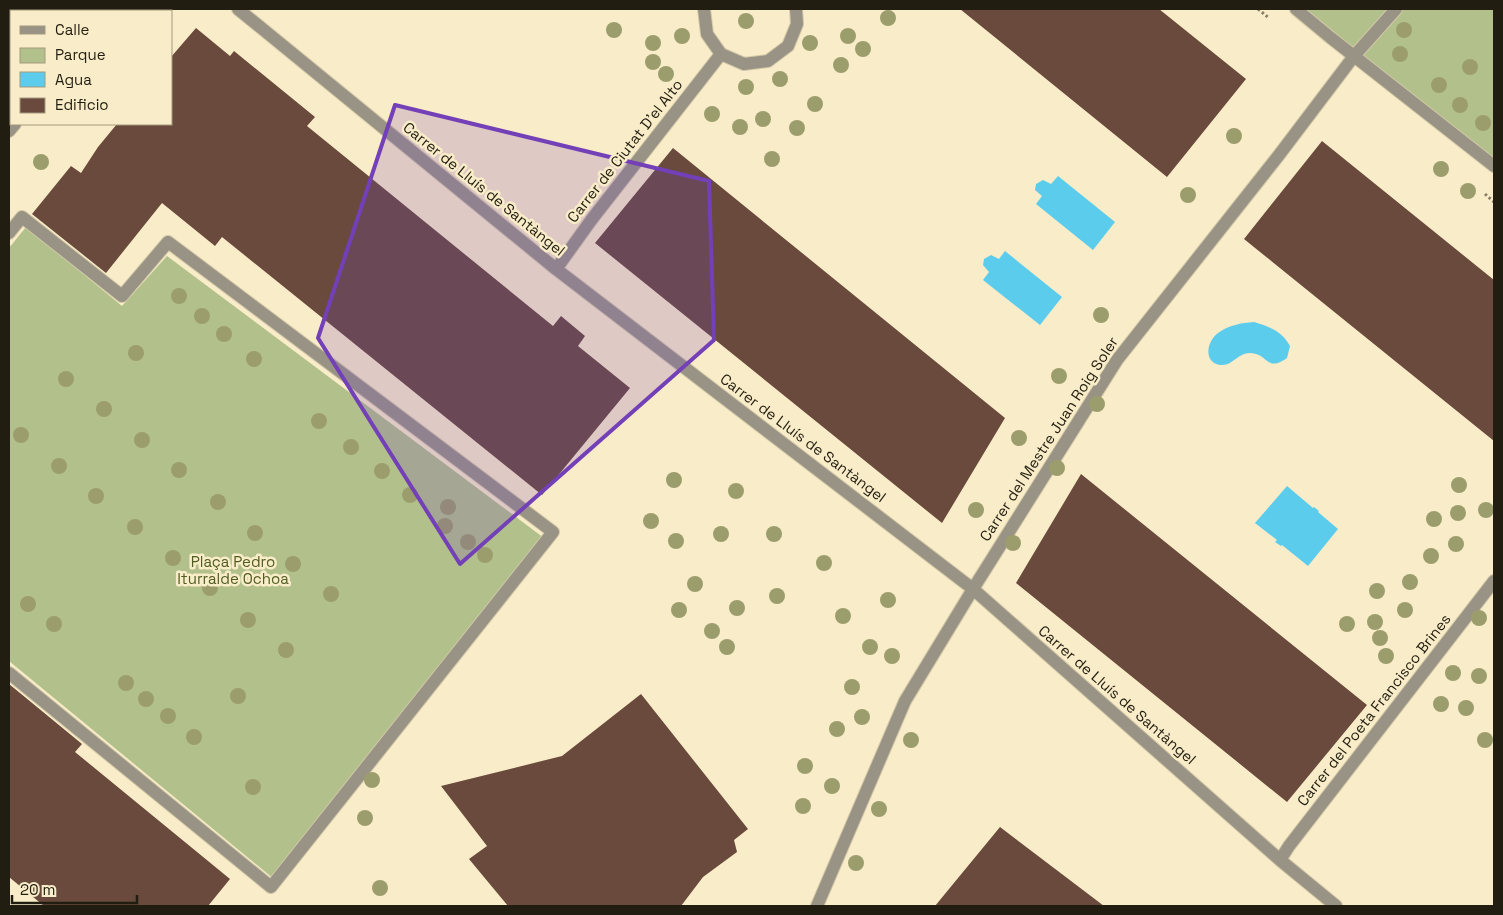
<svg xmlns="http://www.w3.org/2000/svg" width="1503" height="915" font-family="'Space Grotesk',sans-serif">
<rect width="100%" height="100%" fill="#f9ecc8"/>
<path fill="#b2c18b" d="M1298 9H1494V158L1354 54Z
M26 227 122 306 167 256 544 538 274 879 9 661V248Z"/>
<path fill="#5ccced" d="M1058 176 1115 222 1093 250 1036 204 1042 196 1035 190 1036 184 1043 180 1051 184Z
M1005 251 1062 297 1040 325 983 280 989 272 983 265 984 259 991 255 999 259Z
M1254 322C1270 327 1282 331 1290 346L1287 358C1266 373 1268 353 1250 353 1238 353 1233 365 1222 365 1203 364 1206 342 1218 333 1229 325 1241 323 1254 322Z
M1287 486 1313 508 1314 507 1319 511 1318 512 1338 529 1308 566 1282 545 1281 546 1275 542 1277 540 1255 523Z"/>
<path fill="#694a3c" d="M960 9H1159L1246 79 1167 177Z
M196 28 230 56 234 51 315 117 307 126 553 326 561 316 585 336 578 346 630 388 542 495 222 237 215 246 162 203 106 273 32 214 71 166 81 173 98 147 117 124H171V57Z
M1322 141 1494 280V441L1244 239Z
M673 148 1005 418 942 523 595 243Z
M1081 474 1367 705 1287 802 1016 583Z
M9 684 82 744 75 752 230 879 208 906H44L9 877Z
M641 694 748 829 734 840 737 852 703 877 681 906H508L469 859 487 846 441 786 562 756Z
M1000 827 1104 906H935Z"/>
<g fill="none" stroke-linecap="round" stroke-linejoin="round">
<g stroke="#d2c7a7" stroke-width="14">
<path id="minor" d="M238 9 556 269 973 589 1280 860 1336 906
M704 9 707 34 721 54 744 64 768 61 788 46 797 24 796 9
M1296 9 1331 38 1494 166
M106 11 108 9
M9 131 15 124
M9 233 22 217 122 296 168 242 553 532 271 887 9 673
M556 269 592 219 721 54
M1280 860 1289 846 1494 581
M817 906 905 701 973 589 1117 360 1279 155 1354 56 1396 9"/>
</g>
<path stroke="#867e66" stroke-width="3" stroke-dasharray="2.5 2.5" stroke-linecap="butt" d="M1258 9 1269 18
M1485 194 1494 202"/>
<use href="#minor" stroke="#999385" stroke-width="12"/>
</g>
<g fill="#9c9d6d">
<circle cx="888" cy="18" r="8"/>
<circle cx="746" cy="21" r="8"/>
<circle cx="614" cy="30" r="8"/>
<circle cx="1404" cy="30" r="8"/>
<circle cx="682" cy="36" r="8"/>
<circle cx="848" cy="36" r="8"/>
<circle cx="653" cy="43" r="8"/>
<circle cx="810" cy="43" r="8"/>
<circle cx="863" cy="49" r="8"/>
<circle cx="1400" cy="54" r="8"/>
<circle cx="653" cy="62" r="8"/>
<circle cx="841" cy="65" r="8"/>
<circle cx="1470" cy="67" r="8"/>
<circle cx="666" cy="74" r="8"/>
<circle cx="780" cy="79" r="8"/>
<circle cx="1439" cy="85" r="8"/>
<circle cx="746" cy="87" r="8"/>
<circle cx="815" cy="104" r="8"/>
<circle cx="1460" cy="105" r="8"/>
<circle cx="712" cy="114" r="8"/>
<circle cx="763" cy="119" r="8"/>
<circle cx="1483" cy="123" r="8"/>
<circle cx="740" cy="127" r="8"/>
<circle cx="797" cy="128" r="8"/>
<circle cx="1234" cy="136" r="8"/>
<circle cx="772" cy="159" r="8"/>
<circle cx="41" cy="162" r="8"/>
<circle cx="1441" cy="169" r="8"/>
<circle cx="1468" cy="191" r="8"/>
<circle cx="1188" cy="195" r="8"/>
<circle cx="179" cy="296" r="8"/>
<circle cx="1101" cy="315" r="8"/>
<circle cx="202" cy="316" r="8"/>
<circle cx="224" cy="334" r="8"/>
<circle cx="136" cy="353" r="8"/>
<circle cx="254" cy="359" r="8"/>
<circle cx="1059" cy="376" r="8"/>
<circle cx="66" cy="379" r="8"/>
<circle cx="1097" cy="404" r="8"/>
<circle cx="104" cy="409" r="8"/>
<circle cx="319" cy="421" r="8"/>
<circle cx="21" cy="435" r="8"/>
<circle cx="1019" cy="438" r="8"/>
<circle cx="142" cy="440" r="8"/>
<circle cx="351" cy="447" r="8"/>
<circle cx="59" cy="466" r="8"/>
<circle cx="1057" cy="468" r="8"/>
<circle cx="179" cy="470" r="8"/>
<circle cx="382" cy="471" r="8"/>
<circle cx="674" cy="480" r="8"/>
<circle cx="1459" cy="485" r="8"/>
<circle cx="736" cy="491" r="8"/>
<circle cx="410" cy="495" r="8"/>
<circle cx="96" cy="496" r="8"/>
<circle cx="218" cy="502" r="8"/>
<circle cx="448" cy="507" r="8"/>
<circle cx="976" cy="510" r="8"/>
<circle cx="1486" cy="510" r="8"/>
<circle cx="1458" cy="513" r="8"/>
<circle cx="1434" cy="519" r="8"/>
<circle cx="651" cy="521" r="8"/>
<circle cx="445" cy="526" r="8"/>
<circle cx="135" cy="527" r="8"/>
<circle cx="255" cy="533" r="8"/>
<circle cx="721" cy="534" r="8"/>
<circle cx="774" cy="534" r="8"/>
<circle cx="676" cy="541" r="8"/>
<circle cx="468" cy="542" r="8"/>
<circle cx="1013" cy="543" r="8"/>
<circle cx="1456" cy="544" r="8"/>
<circle cx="485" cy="555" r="8"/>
<circle cx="1431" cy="556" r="8"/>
<circle cx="173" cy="558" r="8"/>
<circle cx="824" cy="563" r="8"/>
<circle cx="293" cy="564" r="8"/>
<circle cx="1410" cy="582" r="8"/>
<circle cx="695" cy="584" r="8"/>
<circle cx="210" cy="588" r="8"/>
<circle cx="1377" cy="591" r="8"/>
<circle cx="331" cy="594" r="8"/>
<circle cx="777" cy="596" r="8"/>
<circle cx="888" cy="600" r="8"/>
<circle cx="28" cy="604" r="8"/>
<circle cx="737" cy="608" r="8"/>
<circle cx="679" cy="610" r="8"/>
<circle cx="1405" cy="610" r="8"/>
<circle cx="843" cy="616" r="8"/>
<circle cx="1479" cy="618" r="8"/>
<circle cx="248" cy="620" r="8"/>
<circle cx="1375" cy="622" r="8"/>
<circle cx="54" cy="624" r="8"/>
<circle cx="1347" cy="624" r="8"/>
<circle cx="712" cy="631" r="8"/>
<circle cx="1380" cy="638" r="8"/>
<circle cx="727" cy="647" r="8"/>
<circle cx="870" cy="647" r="8"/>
<circle cx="286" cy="650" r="8"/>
<circle cx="892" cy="656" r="8"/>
<circle cx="1386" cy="656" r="8"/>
<circle cx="1453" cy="673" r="8"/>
<circle cx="1479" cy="676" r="8"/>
<circle cx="126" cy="683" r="8"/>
<circle cx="852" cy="687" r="8"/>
<circle cx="238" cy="696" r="8"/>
<circle cx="146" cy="699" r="8"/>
<circle cx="1441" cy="704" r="8"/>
<circle cx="1466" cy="708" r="8"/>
<circle cx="168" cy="716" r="8"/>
<circle cx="862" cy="717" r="8"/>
<circle cx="837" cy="729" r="8"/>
<circle cx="194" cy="737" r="8"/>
<circle cx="911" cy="740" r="8"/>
<circle cx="1485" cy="740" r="8"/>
<circle cx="805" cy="766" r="8"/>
<circle cx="372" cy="780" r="8"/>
<circle cx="832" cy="786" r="8"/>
<circle cx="253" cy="787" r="8"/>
<circle cx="803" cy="806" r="8"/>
<circle cx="879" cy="809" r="8"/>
<circle cx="365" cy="818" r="8"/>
<circle cx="856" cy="863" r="8"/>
<circle cx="380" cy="888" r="8"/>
</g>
<path fill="#7340b7" fill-opacity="0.2" stroke="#7340b7" stroke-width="4" stroke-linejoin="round" d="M395 105 709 181 714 340 460 564 318 338Z"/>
<g text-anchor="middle" stroke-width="5" stroke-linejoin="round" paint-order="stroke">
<g font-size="15" fill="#211d10" stroke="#f9ecc8">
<text transform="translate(625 151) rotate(-52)" y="5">Carrer de Ciutat D'el Alto</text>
<text transform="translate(484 189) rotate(39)" y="5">Carrer de Lluís de Santàngel</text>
<text transform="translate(803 438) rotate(37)" y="5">Carrer de Lluís de Santàngel</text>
<text transform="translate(1049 439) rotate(-57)" y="5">Carrer del Mestre Juan Roig Soler</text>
<text transform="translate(1117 695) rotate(41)" y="5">Carrer de Lluís de Santàngel</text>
<text transform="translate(1374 710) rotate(-52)" y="5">Carrer del Poeta Francisco Brines</text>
</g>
<g font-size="15" fill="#505d22" stroke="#f9ecc8">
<text x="233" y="567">Plaça Pedro<tspan x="233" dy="17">Iturralde Ochoa</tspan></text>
</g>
</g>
<rect width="1503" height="915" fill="none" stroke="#211d10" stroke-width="20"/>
<rect x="10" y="10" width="162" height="115" fill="#f9ecc8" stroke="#a3997e"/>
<rect x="20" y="26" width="25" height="8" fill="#999385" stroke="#a3997e"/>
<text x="55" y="35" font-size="15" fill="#211d10">Calle</text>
<rect x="20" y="48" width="25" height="15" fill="#b2c18b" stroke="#a3997e"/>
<text x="55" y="60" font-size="15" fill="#211d10">Parque</text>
<rect x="20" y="72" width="25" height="15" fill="#5ccced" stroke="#a3997e"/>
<text x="55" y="85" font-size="15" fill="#211d10">Agua</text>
<rect x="20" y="98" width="25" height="15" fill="#694a3c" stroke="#a3997e"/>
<text x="55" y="110" font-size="15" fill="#211d10">Edificio</text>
<path d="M12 895v8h125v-8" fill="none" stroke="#211d10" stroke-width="2.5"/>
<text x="20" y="895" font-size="15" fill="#211d10" stroke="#f9ecc8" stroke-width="4" paint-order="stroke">20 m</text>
</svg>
